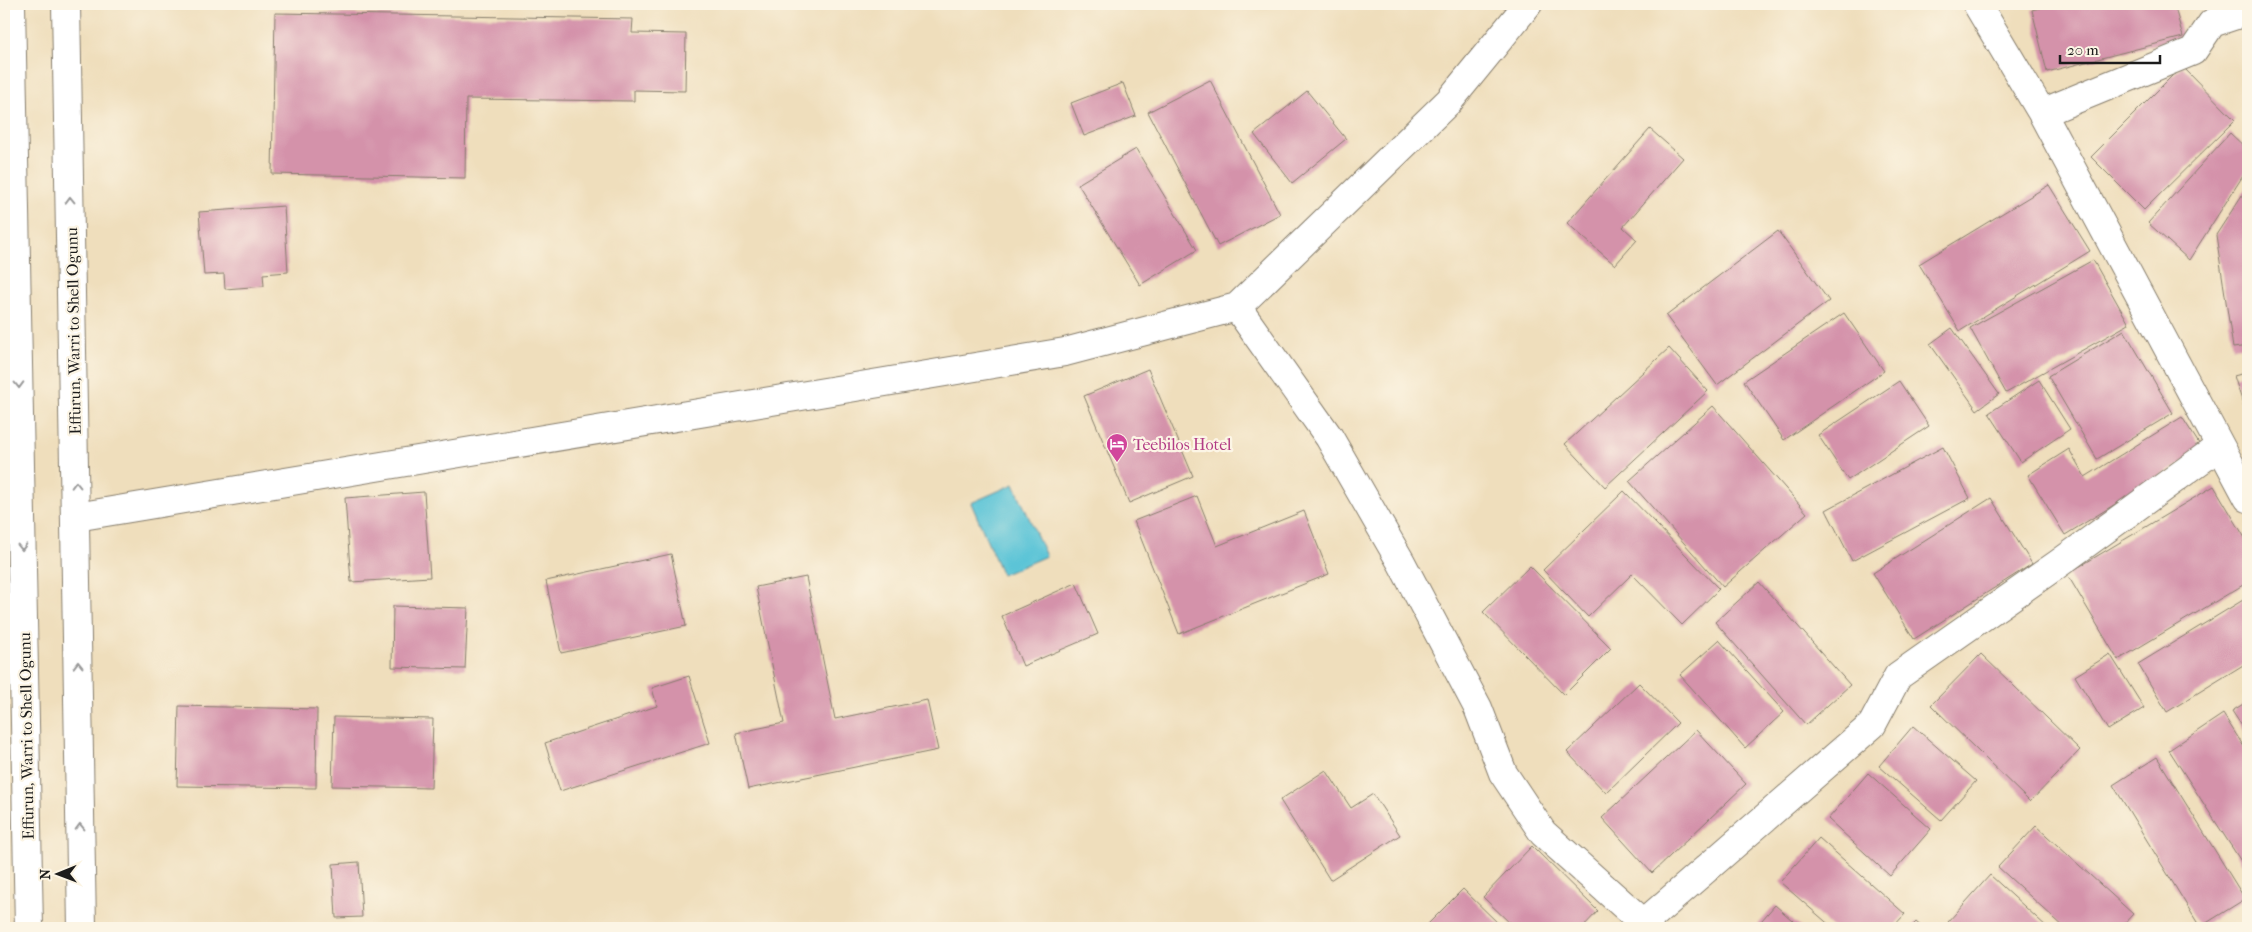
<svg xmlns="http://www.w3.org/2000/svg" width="2252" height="932" font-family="'IM FELL French Canon',serif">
<rect width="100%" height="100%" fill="#fcf5e5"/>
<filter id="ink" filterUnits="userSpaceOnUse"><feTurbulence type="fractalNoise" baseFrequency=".02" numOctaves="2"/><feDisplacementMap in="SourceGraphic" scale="10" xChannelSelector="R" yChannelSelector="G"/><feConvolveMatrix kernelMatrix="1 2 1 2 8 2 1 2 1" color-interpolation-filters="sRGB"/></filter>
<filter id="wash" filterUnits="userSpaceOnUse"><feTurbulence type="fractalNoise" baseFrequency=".0096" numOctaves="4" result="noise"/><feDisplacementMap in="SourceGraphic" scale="20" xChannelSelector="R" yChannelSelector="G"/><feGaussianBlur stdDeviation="1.12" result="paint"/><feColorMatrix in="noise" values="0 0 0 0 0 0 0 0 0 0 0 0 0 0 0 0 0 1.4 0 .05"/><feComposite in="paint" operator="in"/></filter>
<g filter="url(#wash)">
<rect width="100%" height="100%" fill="#efdebc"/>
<path fill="#5bc4d7" stroke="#3c707a" d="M1014 484 1046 556 1002 575 971 503Z"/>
<g id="blocks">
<path fill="#d492aa" d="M1495 4H1520L1517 12Z
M2054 4H2174L2183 37 2047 72 2032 10Z
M275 13 633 19 632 33 686 34 685 91 634 90V101L466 99 465 178 272 174Z
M2182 66 2235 120 2144 210 2091 157Z
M1210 80 1280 214 1218 246 1148 112Z
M1123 83 1136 116 1084 136 1071 103Z
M1307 91 1346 139 1292 183 1254 134Z
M1650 129 1683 158 1623 227 1637 240 1615 265 1567 223Z
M2230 133 2248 150V168L2189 260 2148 223Z
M1136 149 1197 250 1140 285 1078 184Z
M2049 185 2090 251 1960 331 1919 264Z
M2248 186V346L2233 348 2216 235Z
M284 206 288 272 263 274 264 286 225 289 224 274 204 275 199 212Z
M1778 231 1829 301 1717 385 1666 316Z
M2093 260 2129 324 2006 393 1970 328Z
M1844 313 1884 371 1784 440 1744 381Z
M1952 328 1999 394 1977 410 1930 344Z
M2124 330 2173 413 2097 459 2048 376Z
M1669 348 1708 391 1605 487 1565 444Z
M1148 369 1193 476 1129 503 1084 396Z
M2248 372V419L2234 376Z
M2039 380 2070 429 2021 462 1989 413Z
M1899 381 1929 426 1848 480 1818 435Z
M1713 406 1807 513 1723 587 1629 481Z
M2182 417 2203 450 2065 535 2028 475 2069 449 2085 477Z
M1943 447 1970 498 1852 561 1826 510Z
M2214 486 2248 543V582L2118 660 2067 574Z
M1624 491 1719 589 1682 625 1632 574 1588 617 1543 570Z
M424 492 430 577 351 582 345 498Z
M1197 496 1217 546 1304 511 1329 574 1179 634 1134 521Z
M1991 498 2032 564 1914 639 1873 573Z
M671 554 686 626 561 653 546 581Z
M1530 566 1611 648 1564 695 1483 612Z
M806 577 835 719 927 700 938 750 748 789 736 733 784 723 756 587Z
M1759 582 1850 685 1806 725 1715 622Z
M1076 583 1098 634 1023 666 1002 616Z
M2248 597V662L2167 712 2138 664Z
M393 606 468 608 465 669 392 667Z
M1719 640 1784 712 1745 748 1680 675Z
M1981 654 2080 750 2030 802 1931 705Z
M2110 654 2144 708 2108 730 2075 676Z
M689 676 710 743 560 791 545 743 657 706 652 688Z
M1639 683 1678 723 1606 793 1567 752Z
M2248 701V735L2232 711Z
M179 706 317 709 316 788 177 786Z
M2223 714 2248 753V872L2169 750Z
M334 717 433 719 431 788 332 786Z
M1913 726 1976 781 1941 820 1879 766Z
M1696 730 1746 784 1652 873 1602 818Z
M2157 757 2245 899 2200 927 2113 785Z
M1326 770 1351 808 1373 794 1400 835 1330 880 1280 800Z
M1868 773 1931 829 1890 876 1828 819Z
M2036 826 2133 914 2120 928H2065L1998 867Z
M1819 838 1905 914 1892 928H1833L1780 882Z
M1532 846 1598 911 1582 928H1515L1483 897Z
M359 862 362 917 336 918 333 864Z
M1990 875 2048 928H1955L1948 922Z
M1463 889 1503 928H1424Z
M1775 905 1801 928H1755Z
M1916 922 1923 928H1910Z"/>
</g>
</g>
<g filter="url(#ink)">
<use href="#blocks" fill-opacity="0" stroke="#867d6c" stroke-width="1"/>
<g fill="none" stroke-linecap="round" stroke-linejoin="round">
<g stroke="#867d6c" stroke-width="30">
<path id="minor" d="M1977 4 2042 113 2248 498
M2042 113 2193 51 2212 23 2248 11
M1237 307 1329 437 1401 562 1478 708 1503 773 1543 833 1649 928
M76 517 1065 352 1237 307 1449 101 1528 4
M1638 928 1872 725 1898 676 2058 564 2220 446"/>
</g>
<g stroke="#867d6c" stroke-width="30">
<path id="tertiary" d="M11 4 29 928
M66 4 82 928"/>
</g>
<use href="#minor" stroke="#fff" stroke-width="28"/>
<use href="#tertiary" stroke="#fff" stroke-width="28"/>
</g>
<defs><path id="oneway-chevron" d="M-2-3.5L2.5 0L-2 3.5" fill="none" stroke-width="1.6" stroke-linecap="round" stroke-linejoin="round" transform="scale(1.25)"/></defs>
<g stroke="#999">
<use href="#oneway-chevron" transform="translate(70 200) rotate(-91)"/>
<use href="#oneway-chevron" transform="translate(19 385) rotate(89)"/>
<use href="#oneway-chevron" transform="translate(76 485) rotate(-91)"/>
<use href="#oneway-chevron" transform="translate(22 547) rotate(89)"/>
<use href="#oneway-chevron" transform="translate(78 665) rotate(-91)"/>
<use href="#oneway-chevron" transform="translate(80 827) rotate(-91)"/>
</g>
</g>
<defs>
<g id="hotel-pin" transform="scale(1.125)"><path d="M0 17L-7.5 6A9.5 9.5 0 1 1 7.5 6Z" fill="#d1479c" stroke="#fcf5e5"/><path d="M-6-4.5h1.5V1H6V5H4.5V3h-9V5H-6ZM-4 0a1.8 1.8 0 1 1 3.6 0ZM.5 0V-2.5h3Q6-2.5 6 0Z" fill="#fff"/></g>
</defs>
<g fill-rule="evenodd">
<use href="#hotel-pin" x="1117" y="444"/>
</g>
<g text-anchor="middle" stroke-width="4.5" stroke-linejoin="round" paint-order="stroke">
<g font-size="16" fill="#1c1c1c" stroke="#fcf5e5">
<text transform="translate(73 331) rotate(-91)" y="6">Effurun, Warri to Shell Ogunu</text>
<text transform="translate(26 736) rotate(-91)" y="6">Effurun, Warri to Shell Ogunu</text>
</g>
<g font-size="16" fill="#b23c85" stroke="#fcf5e5" text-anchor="start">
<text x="1133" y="450">Teebilos Hotel</text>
</g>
</g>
<rect width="2252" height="932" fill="none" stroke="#fcf5e5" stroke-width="20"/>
<g transform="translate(58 874) rotate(269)" stroke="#fcf5e5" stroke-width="4" paint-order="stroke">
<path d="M0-4L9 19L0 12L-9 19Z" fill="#1c1c1c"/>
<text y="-8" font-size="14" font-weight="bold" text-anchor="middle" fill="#1c1c1c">N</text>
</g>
<path d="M2060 55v8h100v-8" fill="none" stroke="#1c1c1c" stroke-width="2.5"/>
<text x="2067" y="55" font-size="15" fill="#1c1c1c" stroke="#fcf5e5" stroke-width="4" paint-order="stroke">20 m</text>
</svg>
